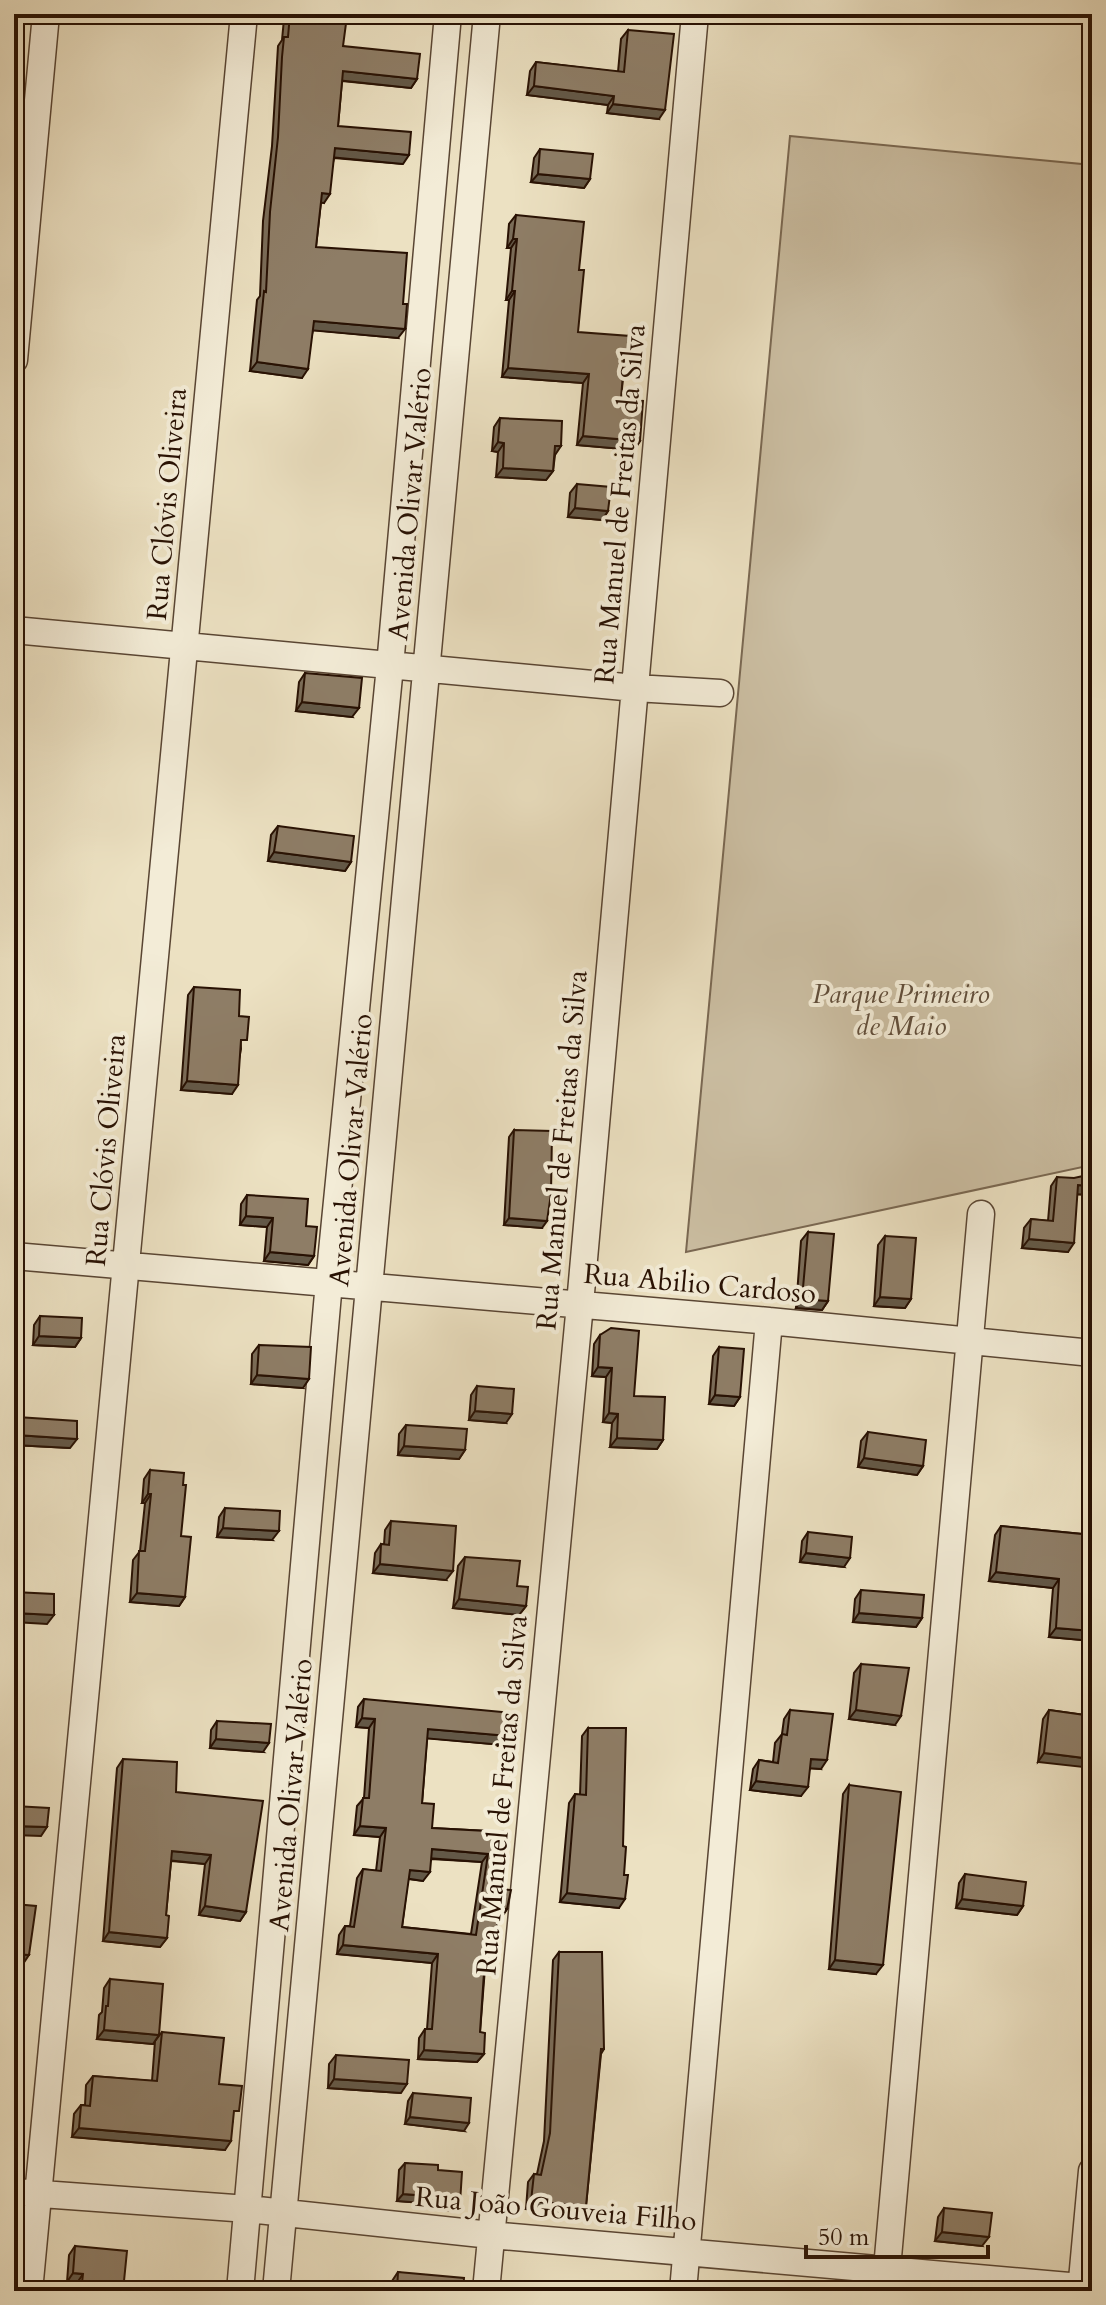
<svg xmlns="http://www.w3.org/2000/svg" width="1106" height="2305" font-family="Cardo,serif">
<rect width="100%" height="100%" fill="#ece1c2"/>
<filter id="stains"><feTurbulence type="fractalNoise" baseFrequency=".0025" numOctaves="4"/><feColorMatrix values="0 0 0 0 .2 0 0 0 0 .09 0 0 0 0 .02 0 0 0 .5 -.17"/></filter>
<radialGradient id="worn" r=".72"><stop offset=".6" stop-color="#630" stop-opacity="0"/><stop offset="1" stop-color="#630" stop-opacity=".3"/></radialGradient>
<path fill="#cbbea2" stroke="#7a6852" stroke-width="2" d="M790 136 1092 165V1165L686 1252Z"/>
<g fill="none" stroke-linecap="round" stroke-linejoin="round">
<g stroke="#594533" stroke-width="29">
<path id="minor" d="M14 360 46 14
M14 630 635 688 720 693
M14 1256 769 1321 1092 1353
M14 2192 248 2209 491 2235 1092 2288
M29 2291 244 14
M240 2291 329 1282 390 666 448 14
M276 2291 487 14
M486 2291 580 1304 695 14
M683 2291 769 1321
M885 2291 981 1214
M1081 2291 1092 2171"/>
</g>
<use href="#minor" stroke="#f3ecd7" stroke-width="26"/>
</g>
<path fill="#7a6c58" stroke="#281103" stroke-width="2" fill-rule="evenodd" d="M288 14H328L343 46 417 79 411 88 342 81 338 126 403 164 334 158 324 203 321 202 316 247 398 338 313 330 302 378 250 371 257 300 260 296 263 221 272 146 278 46 282 40 284 19Z
M628 30 659 119 607 113 608 105 527 95 530 71 536 62 618 72 621 39Z
M540 149 590 179 584 188 531 182 534 158Z
M516 215 579 270 578 332 624 367 621 399 640 441 634 450 577 445 583 383 502 377 509 300H506L511 248H507L509 224Z
M500 418 555 455 553 471 546 480 496 477 498 452 492 451 494 427Z
M577 484 608 511 602 520 568 517 570 493Z
M305 673 352 717 296 711 299 682Z
M278 826 351 862 345 871 268 861 271 835Z
M194 987 239 1016 241 1049 232 1094 181 1090 188 995Z
M514 1130 542 1228 504 1225 509 1137Z
M1057 1177 1092 1195 1077 1194 1068 1252 1022 1248 1024 1228 1031 1219 1048 1221 1051 1186Z
M247 1195 306 1226 314 1256 308 1265 264 1261 267 1227 240 1225 241 1204Z
M808 1232 828 1301 822 1310 796 1308 801 1241Z
M885 1236 911 1299 905 1308 874 1306 878 1245Z
M40 1316 81 1338 75 1347 33 1345 34 1325Z
M600 1335 634 1396 663 1440 657 1449 610 1447 612 1423 603 1422 606 1377 592 1376 594 1344Z
M259 1345 303 1388 251 1384 252 1354Z
M719 1347 740 1397 734 1406 709 1404 713 1356Z
M477 1386 506 1423 469 1420 471 1395Z
M17 1417 70 1448 14 1445V1422Z
M406 1425 465 1450 459 1459 398 1455 399 1434Z
M868 1432 923 1466 917 1475 858 1467 861 1441Z
M150 1470 181 1536 185 1597 179 1606 130 1602 133 1560 140 1551 145 1503H142L144 1479Z
M225 1508 272 1540 217 1537 219 1517Z
M391 1521 446 1580 373 1573 375 1553 381 1544 384 1545 385 1530Z
M1001 1526 1092 1535V1641L1049 1637 1053 1588 989 1581 995 1535Z
M808 1532 844 1567 800 1562 802 1541Z
M465 1557 517 1586 526 1606 519 1615 453 1608 458 1566Z
M861 1590 922 1618 916 1627 853 1622 855 1599Z
M861 1664 895 1725 849 1719 854 1673Z
M364 1699 509 1736 503 1745 427 1738 422 1803 432 1828 506 1832 502 1889 507 1909 501 1918 498 1917 487 1968H485L480 2032 484 2054 477 2062 418 2059 419 2038 425 2029H427L432 1963 337 1954 339 1935 345 1926H350L357 1878 363 1869 376 1871 380 1837 354 1835 357 1806 364 1798 369 1728 356 1727 358 1707ZM431 1859 482 1862 471 1934 402 1927 408 1879 423 1881Z
M790 1710 821 1769 810 1768 801 1796 750 1790 753 1769 759 1760 773 1762 775 1743 782 1734 784 1719Z
M1049 1710 1092 1716 1038 1762 1043 1719Z
M217 1721 263 1752 210 1748 211 1730Z
M588 1728 623 1846 619 1908 560 1902 569 1803 575 1794 580 1795 582 1736Z
M123 1759 176 1792 246 1912 240 1921 199 1915 205 1864 171 1861 166 1915 167 1938 160 1947 103 1941 117 1768Z
M849 1785 876 1974 829 1969 843 1794Z
M965 1874 1023 1906 1017 1915 956 1908 959 1883Z
M559 1952 604 2049 601 2054 586 2206 580 2214 526 2209 528 2182 534 2174H537L544 2141 553 1960Z
M110 1979 159 2035 153 2044 97 2039 99 2015 102 2012 104 1988Z
M162 2032 219 2084 233 2120 225 2150 72 2137 74 2114 81 2105H85L86 2085 93 2076 152 2081 155 2041Z
M336 2055 401 2093 328 2088 329 2064Z
M413 2093 464 2131 405 2124 408 2101Z
M405 2163 438 2170 460 2203 455 2211 435 2209 436 2204 397 2201 399 2170Z
M944 2208 982 2246 935 2241 938 2217Z
M75 2246 123 2291H76L77 2283 67 2282 69 2255Z
M398 2272 463 2291H391L392 2281Z"/>
<path fill="#635847" stroke="#281103" stroke-width="2" d="M343 71 417 79 411 88 336 80Z
M534 86 614 96 608 105 527 95Z
M613 104 665 110 659 119 607 113Z
M335 148 409 155 403 164 329 157Z
M538 174 590 179 584 188 531 182Z
M322 193 330 194 324 203 315 202Z
M513 239H517L511 248H507Z
M512 291H515L509 300H506Z
M314 321 405 329 398 338 308 330Z
M257 362 308 369 302 378 250 371Z
M508 368 589 374 583 383 502 377Z
M583 436 640 441 634 450 577 445Z
M498 442 504 443 498 452 492 451Z
M555 446H561L555 455H548Z
M503 468 553 471 546 480 496 477Z
M575 508 608 511 602 520 568 517Z
M302 702 359 708 352 717 296 711Z
M274 852 351 862 345 871 268 861Z
M187 1081 238 1085 232 1094 181 1090Z
M1078 1185 1092 1186V1195L1071 1194Z
M246 1216 273 1218 267 1227 240 1225Z
M509 1218 547 1221 542 1228 504 1225Z
M1029 1239 1074 1243 1068 1252 1022 1248Z
M270 1252 314 1256 308 1265 264 1261Z
M880 1297 911 1299 905 1308 874 1306Z
M802 1299 828 1301 822 1310 796 1308Z
M39 1336 81 1338 75 1347 33 1345Z
M598 1367 612 1368 606 1377 592 1376Z
M257 1375 309 1379 303 1388 251 1384Z
M715 1395 740 1397 734 1406 709 1404Z
M475 1411 512 1414 506 1423 469 1420Z
M609 1413 618 1414 612 1423 603 1422Z
M16 1435 77 1439 70 1448 14 1445V1438Z
M617 1438 663 1440 657 1449 610 1447Z
M404 1446 465 1450 459 1459 398 1455Z
M864 1458 923 1466 917 1475 858 1467Z
M148 1494H151L145 1503H142Z
M223 1528 279 1531 272 1540 217 1537Z
M806 1553 850 1558 844 1567 800 1562Z
M380 1564 453 1571 446 1580 373 1573Z
M996 1572 1059 1579 1053 1588 989 1581Z
M137 1593 185 1597 179 1606 130 1602Z
M459 1599 526 1606 519 1615 453 1608Z
M14 1613 54 1615 47 1624 14 1622Z
M859 1613 922 1618 916 1627 853 1622Z
M1056 1628 1092 1631V1641L1049 1637Z
M856 1710 901 1716 895 1725 849 1719Z
M362 1718 375 1719 369 1728 356 1727Z
M428 1729 509 1736 503 1745 422 1738Z
M216 1739 269 1743 263 1752 210 1748Z
M1044 1753 1092 1759V1768L1038 1762Z
M811 1759 827 1760 821 1769 805 1768Z
M756 1781 808 1787 801 1796 750 1790Z
M14 1826 47 1827 41 1836 14 1835Z
M360 1826 386 1828 380 1837 354 1835Z
M432 1849 488 1854 482 1862 426 1858Z
M172 1851 211 1855 205 1864 166 1860Z
M410 1870 430 1872 423 1881 404 1878Z
M567 1893 625 1899 619 1908 560 1902Z
M962 1899 1023 1906 1017 1915 956 1908Z
M205 1906 246 1912 240 1921 199 1915Z
M499 1908 507 1909 501 1918 493 1917Z
M109 1932 167 1938 160 1947 103 1941Z
M343 1945 438 1954 432 1963 337 1954Z
M14 1954 29 1955 23 1964 14 1963Z
M485 1958 493 1959 487 1968 479 1967Z
M835 1960 883 1965 876 1974 829 1969Z
M104 2030 159 2035 153 2044 97 2039Z
M424 2050 484 2054 477 2062 418 2059Z
M334 2079 407 2084 401 2093 328 2088Z
M410 2117 469 2123 464 2131 405 2124Z
M79 2128 231 2141 225 2150 72 2137Z
M14 2153H21L16 2161H14Z
M403 2194 441 2197 436 2204 397 2201Z
M531 2201 586 2206 580 2214 526 2209Z
M440 2202 460 2203 455 2211 435 2209Z
M942 2232 989 2237 982 2246 935 2241Z
M73 2273 83 2274 77 2283 67 2282Z"/>
<path fill="#8e7d66" stroke="#281103" stroke-width="2" fill-rule="evenodd" d="M290 14H328L347 16 343 46 420 54 417 79 343 71 338 126 411 132 409 155 335 148 330 194 322 193 316 247 407 253 403 304H407L405 329 314 321 308 369 257 362 264 291 266 292 270 212 278 137 282 57 284 37H288Z
M628 30 674 34 665 110 613 104 614 96 534 86 536 62 624 72Z
M540 149 593 154 590 179 538 174Z
M516 215 584 222 579 270H584L578 332 630 336 628 361 624 360 621 399 643 401 640 441 583 436 589 374 508 368 515 291H512L517 239H513Z
M500 418 562 421 561 446H555L553 471 503 468 504 443 498 442Z
M577 484 611 487 608 511 575 508Z
M305 673 362 678 359 708 302 702Z
M278 826 354 836 351 862 274 852Z
M194 987 240 990 239 1016 249 1017 247 1040H241L238 1085 187 1081Z
M514 1130 552 1131 551 1194 547 1221 509 1218Z
M1092 1174V1186L1078 1185 1074 1243 1029 1239 1031 1219 1053 1221 1057 1177 1074 1178Z
M247 1195 308 1199 306 1226 317 1227 314 1256 270 1252 273 1218 246 1216Z
M808 1232 834 1234 828 1301 802 1299Z
M885 1236 916 1238 911 1299 880 1297Z
M40 1316 82 1318 81 1338 39 1336Z
M611 1328 639 1331 634 1396 665 1397 663 1440 617 1438 618 1414 609 1413 612 1368 598 1367 600 1335Z
M259 1345 311 1347 309 1379 257 1375Z
M719 1347 744 1349 740 1397 715 1395Z
M477 1386 514 1389 512 1414 475 1411Z
M17 1417 77 1421V1439L16 1435Z
M406 1425 467 1429 465 1450 404 1446Z
M868 1432 926 1440 923 1466 864 1458Z
M150 1470 184 1473 183 1485H186L181 1536 191 1537 185 1597 137 1593 139 1551H145L151 1494H148Z
M225 1508 280 1511 279 1531 223 1528Z
M391 1521 456 1526 453 1571 380 1564 381 1544 389 1545Z
M1001 1526 1092 1535V1631L1056 1628 1059 1579 996 1572Z
M808 1532 852 1537 850 1558 806 1553Z
M465 1557 520 1561 517 1586 528 1587 526 1606 459 1599Z
M861 1590 924 1595 922 1618 859 1613Z
M14 1592 54 1594V1615L14 1613Z
M861 1664 909 1668 901 1716 856 1710Z
M364 1699 512 1713 509 1736 428 1729 422 1803 434 1804 432 1828 506 1832 502 1889 511 1890 507 1909 499 1908 493 1959 485 1958 480 2032 485 2033 484 2054 424 2050 425 2029H432L438 1954 343 1945 345 1926 354 1927 363 1869 381 1871 386 1828 360 1826 363 1798H369L375 1719 362 1718ZM432 1849 488 1854 476 1935 402 1927 410 1870 430 1872Z
M790 1710 833 1714 827 1760 811 1759 808 1787 756 1781 759 1760 778 1763 782 1734 787 1735Z
M1049 1710 1092 1716V1759L1044 1753Z
M217 1721 271 1724 269 1743 216 1739Z
M588 1728H626L623 1846 626 1847 624 1875H628L625 1899 567 1893 575 1794 586 1795Z
M123 1759 177 1762 176 1792 263 1801 246 1912 205 1906 211 1855 172 1851 166 1915 169 1916 167 1938 109 1932Z
M849 1785 901 1792 883 1965 835 1960Z
M14 1806 49 1808 47 1827 14 1826Z
M965 1874 1026 1882 1023 1906 962 1899Z
M14 1904 36 1906 29 1955 14 1954Z
M559 1952H602L604 2049H601L586 2206 531 2201 534 2174 541 2175 550 2133Z
M110 1979 163 1984 159 2035 104 2030 106 2006H108Z
M162 2032 224 2038 219 2084 242 2086 239 2111H234L231 2141 79 2128 81 2105 90 2106 93 2076 157 2081Z
M336 2055 409 2060 407 2084 334 2079Z
M413 2093 471 2098 469 2123 410 2117Z
M14 2122 24 2123 21 2153H14Z
M405 2163 438 2165V2170L462 2172 460 2203 440 2202 441 2197 403 2194Z
M944 2208 992 2213 989 2237 942 2232Z
M75 2246 127 2251 123 2291H81L83 2274 73 2273Z
M398 2272 464 2278 463 2291H397Z
M536 2287 577 2291H535Z"/>
<g text-anchor="middle" stroke-width="8" stroke-linejoin="round" paint-order="stroke">
<g font-size="28" fill="#281103" stroke="#f3ecd7">
<text transform="translate(166 504) rotate(-85)" y="10">Rua Clóvis Oliveira</text>
<text transform="translate(409 504) rotate(-85)" y="10">Avenida Olivar Valério</text>
<text transform="translate(619 504) rotate(-85)" y="10">Rua Manuel de Freitas da Silva</text>
<text transform="translate(105 1150) rotate(-85)" y="10">Rua Clóvis Oliveira</text>
<text transform="translate(350 1150) rotate(-85)" y="10">Avenida Olivar Valério</text>
<text transform="translate(561 1150) rotate(-85)" y="10">Rua Manuel de Freitas da Silva</text>
<text transform="translate(700 1283) rotate(5)" y="10">Rua Abilio Cardoso</text>
<text transform="translate(290 1795) rotate(-85)" y="10">Avenida Olivar Valério</text>
<text transform="translate(501 1795) rotate(-85)" y="10">Rua Manuel de Freitas da Silva</text>
<text transform="translate(556 2208) rotate(5)" y="10">Rua João Gouveia Filho</text>
</g>
<g font-size="28" font-style="italic" fill="#614e3b" stroke="#f3ecd7">
<text x="901" y="1003">Parque Primeiro<tspan x="901" dy="32">de Maio</tspan></text>
</g>
</g>
<rect width="1106" height="2305" fill="none" stroke="#ece1c2" stroke-width="48"/>
<rect x="16" y="16" width="1074" height="2273" fill="none" stroke="#281103" stroke-width="4"/>
<rect x="24" y="24" width="1058" height="2257" fill="none" stroke="#281103" stroke-width="2"/>
<path d="M806 2245v12h182v-12" fill="none" stroke="#281103" stroke-width="4"/>
<text x="818" y="2245" font-size="24" fill="#281103" stroke="#f3ecd7" stroke-width="6" paint-order="stroke">50 m</text>
<rect width="100%" height="100%" filter="url(#stains)"/>
<rect width="100%" height="100%" fill="url(#worn)"/>
</svg>
